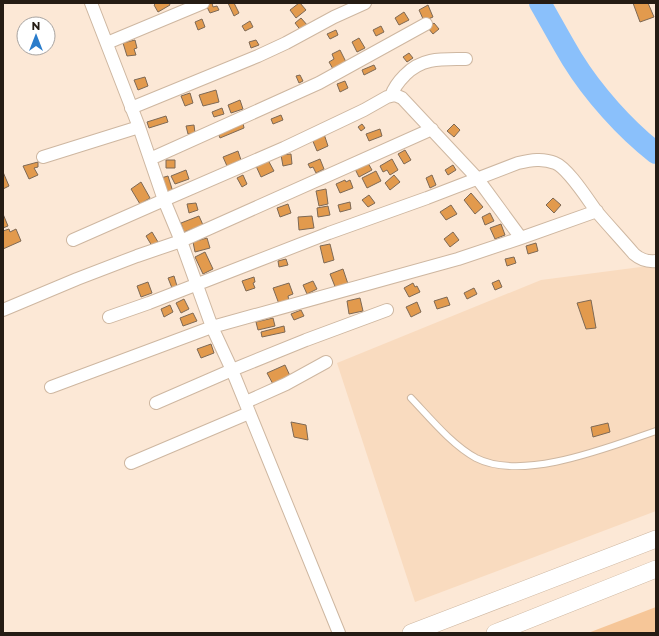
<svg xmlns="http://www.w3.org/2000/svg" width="659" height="636" font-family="Montserrat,sans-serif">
<rect width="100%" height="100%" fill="#fce8d6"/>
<path fill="#f9dbbf" d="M656 265V511L415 602 337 363 541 280Z"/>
<path fill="#f6c698" d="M656 607V633H588Z"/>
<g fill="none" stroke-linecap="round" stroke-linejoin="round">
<path stroke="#8ac0fb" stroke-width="22" d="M540 3C551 22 561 41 572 59 593 93 625 129 656 153"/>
</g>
<path fill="#e29a4d" stroke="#7e6955" d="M156 3H169L170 5 158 12 154 5Z
M212 3 213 7 217 6 219 10 210 13 206 5Z
M228 3H234L239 13 234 16Z
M299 3H300L306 10 296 18 290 10Z
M633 3H648L654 17 640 22Z
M428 5 433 17 424 21 419 10Z
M404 12 409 20 399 25 395 18Z
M301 18 308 26 302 32 295 23Z
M202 19 205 27 198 30 195 22Z
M250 21 253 27 245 31 242 26Z
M434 23 439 29 433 34 428 28Z
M381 26 384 32 376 36 373 30Z
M336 30 338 35 330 39 327 34Z
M359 38 365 48 357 52 352 42Z
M135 40 137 48 134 49 136 55 127 56 123 43Z
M256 40 259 45 251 48 249 42Z
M340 50 346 62 333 69 329 62 334 59 332 54Z
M409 53 413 58 407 62 403 57Z
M374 65 376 69 364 75 362 70Z
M300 75 303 81 299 83 296 76Z
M145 77 148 86 138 90 134 80Z
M345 81 348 88 340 92 337 84Z
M216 90 219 102 203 106 199 95Z
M190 93 193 103 185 106 181 96Z
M240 100 243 109 231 113 228 105Z
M222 108 224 114 214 117 212 112Z
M281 115 283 120 273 124 271 119Z
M166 116 168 122 149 128 147 122Z
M243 123 244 128 220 138 218 133Z
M362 124 365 128 361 131 358 127Z
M454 124 460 130 454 137 447 131Z
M194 125 195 133 188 134 186 126Z
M380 129 382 136 369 141 366 134Z
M324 134 328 146 317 151 312 139Z
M405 150 411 160 404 164 398 154Z
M238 151 241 160 227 166 223 157Z
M291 154 292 164 283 166 281 155Z
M320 159 324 169 316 173 313 167 310 168 308 164Z
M392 159 398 170 390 175 387 170 383 172 380 166Z
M166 160H175V168H166Z
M268 160 274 171 261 177 256 166Z
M38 162V167L34 168 38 175 29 179 23 166Z
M368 163 372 170 359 177 355 169Z
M453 165 456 170 448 175 445 170Z
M186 170 189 179 175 184 171 176Z
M376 171 381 181 367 188 362 178Z
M3 172 9 186 3 189Z
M243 175 247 184 242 187 237 178Z
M394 175 400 182 390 190 385 183Z
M432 175 436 185 430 188 426 178Z
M168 176 173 192 166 194 161 178Z
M345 180 346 182 350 180 353 188 340 193 336 184Z
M141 182 150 198 140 204 131 189Z
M326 189 328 204 319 206 316 191Z
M471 193 483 207 475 214 464 200Z
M369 195 375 203 368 207 362 200Z
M553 198 561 205 554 213 546 205Z
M350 202 351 209 340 212 338 205Z
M196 203 198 210 189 213 187 204Z
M288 204 291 213 280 217 277 208Z
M451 205 457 214 446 220 440 212Z
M328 206 330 215 318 217 317 208Z
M490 213 494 221 485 225 482 217Z
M3 214 8 226 3 228Z
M199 216 203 225 184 232 181 223Z
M312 216 314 228 299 230 298 217Z
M501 224 505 235 495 239 490 228Z
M9 229 10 232 16 229 21 241 3 249V231Z
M152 232 158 242 152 246 146 236Z
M453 232 459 240 450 247 444 239Z
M207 238 210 248 195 252 193 242Z
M536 243 538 251 528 254 526 246Z
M330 244 334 260 324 263 320 246Z
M205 252 213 269 203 274 195 257Z
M514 257 516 263 507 266 505 259Z
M286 259 288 265 279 267 278 261Z
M343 269 348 284 336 289 330 274Z
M174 276 177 286 172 288 168 278Z
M254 277 255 282 253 283 255 288 246 291 242 281Z
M499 280 502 287 495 290 492 283Z
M313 281 317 289 307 294 303 285Z
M148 282 152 293 141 297 137 286Z
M289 283 293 294 288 296 289 301 279 304 273 288Z
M413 283 415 287 417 286 420 292 409 297 404 288Z
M474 288 477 294 467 299 464 293Z
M447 297 450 305 437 309 434 301Z
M360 298 363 311 349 314 347 301Z
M184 299 189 309 181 313 176 303Z
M591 300 596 328 586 329 577 303Z
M417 302 421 312 411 317 406 307Z
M170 305 173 312 164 317 161 309Z
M301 310 304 316 294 320 291 314Z
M193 313 197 321 183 326 180 318Z
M273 318 275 326 258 330 256 322Z
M284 326 285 332 262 337 261 332Z
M211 344 214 353 201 358 197 349Z
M285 365 291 378 274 386 267 373Z
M291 422 306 425 308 440 294 437Z
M608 423 610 432 593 437 591 427Z"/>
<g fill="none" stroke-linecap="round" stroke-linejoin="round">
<g stroke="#ceb7a1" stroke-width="8">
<path id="lane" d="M411 398C430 418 452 445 476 458 523 482 609 447 656 431"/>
</g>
<g stroke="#ceb7a1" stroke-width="14">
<path id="street" d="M91 3 139 127 164 200 181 241 212 327 232 370 339 633
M107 43 203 3
M391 96C394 87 399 81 405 75 422 57 443 59 466 59
M131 108 258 56 286 43 334 17 365 3
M43 157 139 127
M150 159 319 83 426 24
M73 240 164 200 284 148 364 110 387 97 395 95 402 98 477 178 521 238
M3 310 77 279 137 256 181 241 432 129
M109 317 149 303 329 233 427 198 518 163C531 160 543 158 555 163 568 168 588 200 597 212 609 226 622 240 634 254 641 260 647 262 656 261
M51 387 212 327 458 259 521 238 597 211
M246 402 286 384 326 362
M156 403 232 370 306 340 387 310
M131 463 249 413"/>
</g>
<g stroke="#ceb7a1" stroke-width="18">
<path id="secondary" d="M411 633 656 539
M495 633 656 569"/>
</g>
<use href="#lane" stroke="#fff" stroke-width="6"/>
<use href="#street" stroke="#fff" stroke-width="12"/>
<use href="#secondary" stroke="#fff" stroke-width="17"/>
</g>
<rect width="659" height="636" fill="none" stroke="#251c14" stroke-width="8"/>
<g transform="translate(36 36)"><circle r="19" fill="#ffffff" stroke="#a8a4a1"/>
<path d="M0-3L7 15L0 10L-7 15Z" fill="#2a7ccb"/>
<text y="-6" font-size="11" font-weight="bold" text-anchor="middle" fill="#251c14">N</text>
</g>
</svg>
